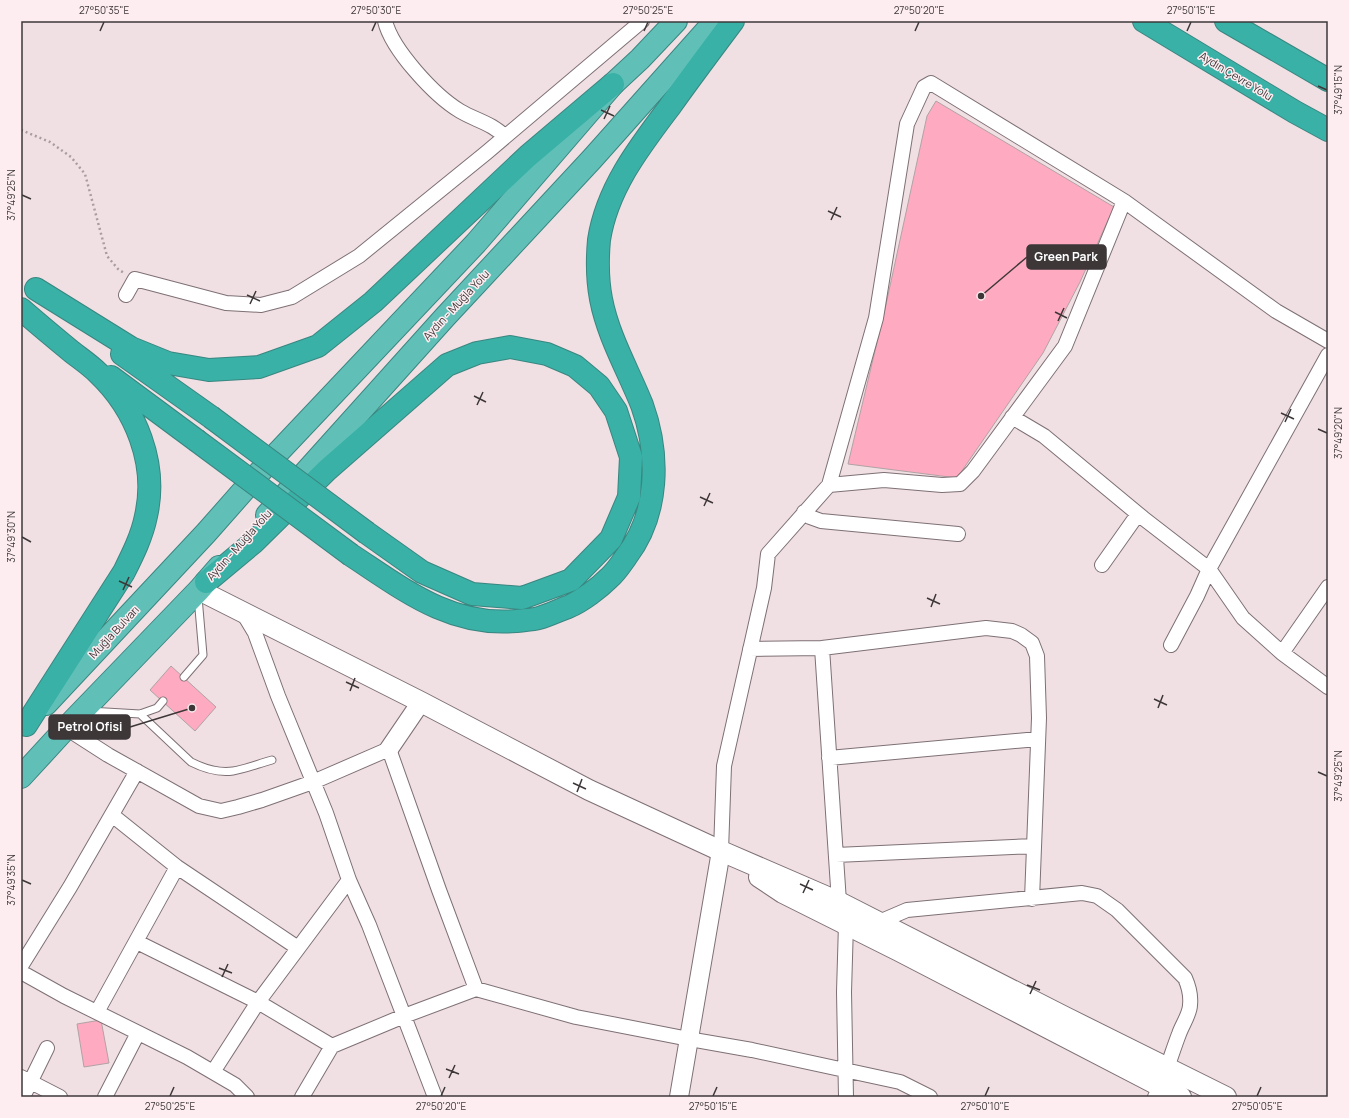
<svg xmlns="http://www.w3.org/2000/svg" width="1349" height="1118" font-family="Manrope,sans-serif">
<rect width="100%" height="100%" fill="#f0e0e4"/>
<path fill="#feaac1" stroke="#b1a2a5" d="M936 101 1114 207 1080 282 1043 353 957 478 848 464 885 309 927 116Z
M171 666 216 707 195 731 150 690Z
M101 1020 109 1063 84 1067 77 1024Z"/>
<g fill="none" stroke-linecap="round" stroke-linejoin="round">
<g stroke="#7e7074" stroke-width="9">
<path id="service" d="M184 677 203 655 198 597
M89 711 140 714 157 708 163 701
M140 714 191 762C203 768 219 773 233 771 246 769 260 763 272 760"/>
</g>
<g stroke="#7e7074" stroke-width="16">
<path id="minor" d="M385 21C392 50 435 96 460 111 475 120 494 124 505 137
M126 295 135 279 226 303 261 305 292 297 359 256 486 153 642 21
M1012 417 1044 436 1143 518 1209 569 1243 618 1282 653 1328 687
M829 485 876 318 907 124 924 87 931 83 1124 201 1276 311 1328 341
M804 512 810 517 821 521 958 534
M1102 565 1138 514
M243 613 255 633 278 696 326 813 349 880 369 925 435 1097
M1171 645 1197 596 1209 569 1328 355
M750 649 822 648
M1282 653 1328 587
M66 728 108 755 199 806 221 811 238 807 262 800 313 782 389 749 439 890 476 989
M829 758 1038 739
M112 815 177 867 298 948
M721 851 724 766 764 588 768 554 829 485 884 480 942 485 960 484 973 471 1065 346 1124 201
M836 855 1034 846
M839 902 822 648 986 628 1012 631 1021 635 1032 643 1037 656 1039 718 1032 899
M879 922 907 910 1082 893 1097 896 1117 910 1185 978C1189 987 1191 996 1190 1005 1190 1014 1182 1025 1179 1034 1171 1055 1165 1077 1155 1097
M846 924 844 992 846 1097
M137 942 258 1002 349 880
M21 966 70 887 137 771
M21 972 64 996 187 1057 235 1085 247 1097
M97 1012 177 867
M213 1072 258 1002 332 1046
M21 1077 60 1097
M23 1097 47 1048
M105 1097 138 1033
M302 1097 332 1046 404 1016 476 989 576 1017 689 1039 752 1050 900 1082 930 1097"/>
</g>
<g stroke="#7e7074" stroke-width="20">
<path id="tertiary" d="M389 749 421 702
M679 1097 721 851"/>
</g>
<g stroke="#7e7074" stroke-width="22">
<path id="secondary" d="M199 590 421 702 589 790 721 851 839 902 1063 1016 1226 1097
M759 877 783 893 899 951 1181 1097"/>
</g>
<g stroke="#3a8680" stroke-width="24">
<path id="trunk" d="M267 515 445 317 592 159 715 21
M46 704 206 533 267 464 476 243 613 84 640 59 676 21
M21 777 66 728 199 590 219 567"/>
</g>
<g stroke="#3a8680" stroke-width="24">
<path id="motorway" d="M1144 21 1295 112 1328 130
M1226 21 1328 80
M36 289 131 348 168 363 209 370 259 367 318 346 373 302 528 156 613 84
M21 309C38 324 55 338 72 352 81 359 90 365 98 373 136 409 158 464 146 516 142 536 133 554 124 572L26 725
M122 354 211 417
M111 377 196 440
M351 555C403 589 450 627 516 621 523 620 532 620 539 618 549 615 559 610 568 607 582 601 599 588 609 578 616 572 621 564 626 557 659 514 660 455 642 405 628 370 608 336 601 299 597 278 597 262 599 240 607 188 640 146 671 105 691 77 712 49 733 21
M206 582 254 542 327 470 447 365 477 353 510 347 547 354 575 366 599 386 616 411 631 457 629 497 611 539 571 580 522 598 472 594 422 572 367 533"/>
</g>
<path stroke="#a99da0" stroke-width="2.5" stroke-dasharray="2 3" stroke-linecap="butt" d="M21 130 50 142 71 157 85 174 107 256 118 269 124 273"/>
<use href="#service" stroke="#fff" stroke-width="7"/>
<use href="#minor" stroke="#fff" stroke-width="14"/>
<use href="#tertiary" stroke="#fff" stroke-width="18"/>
<use href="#secondary" stroke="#fff" stroke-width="20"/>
<use href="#trunk" stroke="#60c0b8" stroke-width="22"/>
<use href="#motorway" stroke="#39b1a6" stroke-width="22"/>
<g stroke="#3a8680" stroke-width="24" stroke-linecap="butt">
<path id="motorway-bridge" d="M211 417 367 533
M196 440 351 555"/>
</g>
<use href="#motorway-bridge" stroke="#39b1a6" stroke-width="22"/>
</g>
<path fill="none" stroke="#3d3738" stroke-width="1.5" d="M100 31 104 22M372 31 376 22M644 31 648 22M915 31 919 22M1187 31 1191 22M1318 86 1327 90M601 110 614 116M604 119 610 106M22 195 31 199M828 211 841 217M831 220 837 207M247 295 260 301M250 304 256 291M1055 312 1067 318M1058 321 1064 308M474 396 486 402M477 405 483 392M1281 413 1294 419M1285 422 1291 409M1318 429 1327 433M700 497 713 503M704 506 710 493M22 537 31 542M119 581 132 587M123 590 129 577M927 598 940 604M931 607 936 594M346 682 359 688M350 691 355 678M1154 699 1167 705M1158 708 1163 695M1318 772 1327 776M573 783 586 789M577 792 582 779M22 880 31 884M800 884 813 890M803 893 809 880M219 968 232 973M222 977 228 964M1027 985 1040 990M1030 994 1036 981M446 1069 459 1074M449 1078 455 1065M170 1096 174 1087M441 1096 445 1087M713 1096 717 1087M985 1096 989 1087M1257 1096 1261 1087"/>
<g text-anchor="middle" stroke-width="3" stroke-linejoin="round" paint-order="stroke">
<g font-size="11" fill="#3d3738" stroke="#fdedf1">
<text transform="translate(1236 76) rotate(31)" y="4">Aydın Çevre Yolu</text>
<text transform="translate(456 305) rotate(-47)" y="4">Aydın - Muğla Yolu</text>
<text transform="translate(239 545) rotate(-48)" y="4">Aydın - Muğla Yolu</text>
<text transform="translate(114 632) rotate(-47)" y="4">Muğla Bulvarı</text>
</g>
</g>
<path fill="none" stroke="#3d3738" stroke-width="1.5" d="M981 296L1027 257M192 708L130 727"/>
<g fill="#3d3738" stroke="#fdedf1" stroke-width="1.5">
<circle cx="981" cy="296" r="4"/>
<circle cx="192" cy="708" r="4"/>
</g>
<g fill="#3d3738" stroke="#3d3738" stroke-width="1.5">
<rect x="1027" y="245" width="79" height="24" rx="4"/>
<rect x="49" y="715" width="81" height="24" rx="4"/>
</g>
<g font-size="12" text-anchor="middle" font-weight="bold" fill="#fff">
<text x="1066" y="261">Green Park</text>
<text x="90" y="731">Petrol Ofisi</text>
</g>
<rect width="1349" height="1118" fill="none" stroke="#fdedf1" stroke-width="44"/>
<rect x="22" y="22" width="1305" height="1074" fill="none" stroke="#3d3738" stroke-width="1.5"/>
<g font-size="10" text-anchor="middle" fill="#3d3738">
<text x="104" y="14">27°50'35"E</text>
<text x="376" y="14">27°50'30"E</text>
<text x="648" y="14">27°50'25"E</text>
<text x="919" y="14">27°50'20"E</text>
<text x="1191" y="14">27°50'15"E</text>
<text transform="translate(1338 90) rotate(-90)" y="4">37°49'15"N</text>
<text transform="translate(11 195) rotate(-90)" y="4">37°49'25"N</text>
<text transform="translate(1338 433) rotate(-90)" y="4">37°49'20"N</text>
<text transform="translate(11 537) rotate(-90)" y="4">37°49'30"N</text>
<text transform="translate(1338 776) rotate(-90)" y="4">37°49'25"N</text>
<text transform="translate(11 880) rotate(-90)" y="4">37°49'35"N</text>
<text x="170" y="1110">27°50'25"E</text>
<text x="441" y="1110">27°50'20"E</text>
<text x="713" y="1110">27°50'15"E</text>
<text x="985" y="1110">27°50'10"E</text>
<text x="1257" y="1110">27°50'05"E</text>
</g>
</svg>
